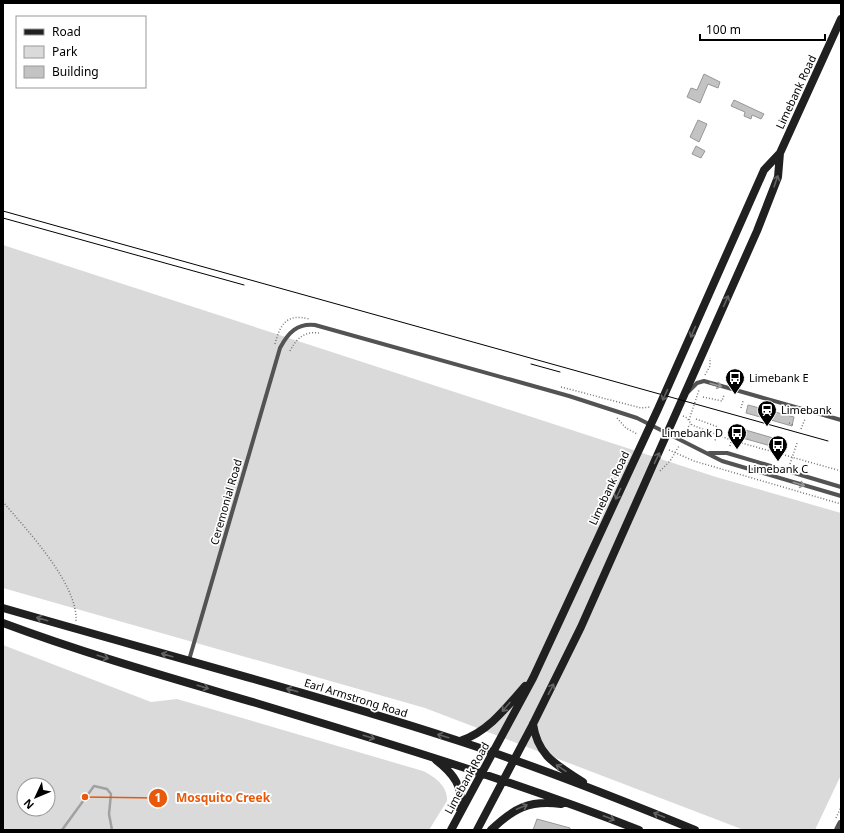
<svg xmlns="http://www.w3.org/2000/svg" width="844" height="833" font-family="'Noto Sans',sans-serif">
<rect width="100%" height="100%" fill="#fff"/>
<path fill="#dadada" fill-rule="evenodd" d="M3 245 716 477 841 513V775L815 830H744L425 708 3 588Z
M3 645 151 702 177 699 423 771C435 777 448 786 447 801L429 830H3ZM24 785H48V809H24Z"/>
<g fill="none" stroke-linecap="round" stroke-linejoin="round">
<path stroke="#a1a1a1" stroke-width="2.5" d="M62 830 94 786 107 789 111 794 109 814 112 830"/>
</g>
<path fill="#c3c3c3" stroke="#979797" d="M704 74 720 82 718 88 708 84 700 103 687 97 691 88 697 90Z
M734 100 764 114 761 119 752 115 751 119 744 116 745 112 731 106Z
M698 120 707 124 699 142 690 137Z
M696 146 705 151 701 158 692 154Z
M748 405 794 417 792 426 746 413Z
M742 429 787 442 785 450 739 437Z
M537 819 570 828V830H533Z"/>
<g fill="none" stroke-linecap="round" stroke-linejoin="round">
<path stroke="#757575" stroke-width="1.5" stroke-dasharray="1 2" stroke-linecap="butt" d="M275 344C280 325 286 313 309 319
M290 351C296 339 304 331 319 333
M705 375 710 366V358
M561 387 641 408 650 407
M703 397 722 401 724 395
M741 408 743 401
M683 416 687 418 692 425 731 440 841 471
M617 418 626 428 637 434
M696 419 718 427 715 441
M689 420 699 390
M789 423 793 425
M801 429 805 419
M684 435 690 424
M783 442 788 443
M730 446 734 430
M669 450 694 461 841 504
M790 464 797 443
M660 471 670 461 679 446
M3 502C27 530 78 584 76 621
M836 818 841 807"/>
<path stroke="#535353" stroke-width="4" d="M688 392 697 383 704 381 841 420
M709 453H727L841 487
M189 660 280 348C288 333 297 323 315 325L569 396 637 418 722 461 841 496"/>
<path stroke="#535353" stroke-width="8" d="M838 830 841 824"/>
<path stroke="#202020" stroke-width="8" d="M3 608C155 652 308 692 459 741 539 767 617 798 695 830
M3 623C86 654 171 678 256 703 385 742 514 781 639 830
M533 724C538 757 557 765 583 782
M460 741C488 732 506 708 525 686
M436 760C453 773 464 787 460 809
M451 830 533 678 658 409 764 170 780 153 841 19
M477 830 533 724 581 627 757 231 778 177 780 153
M491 830C514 808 529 800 561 804"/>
<path stroke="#000" stroke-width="1" d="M3 211 828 441
M3 218 244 285
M531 364 560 372"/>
</g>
<defs><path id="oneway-shaft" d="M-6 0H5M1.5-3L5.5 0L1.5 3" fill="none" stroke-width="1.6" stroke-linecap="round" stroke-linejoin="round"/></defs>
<g stroke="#636363">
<use href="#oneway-shaft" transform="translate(776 181) rotate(-71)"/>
<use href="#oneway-shaft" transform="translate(726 301) rotate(-66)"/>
<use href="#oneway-shaft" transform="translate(693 332) rotate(114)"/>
<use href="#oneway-shaft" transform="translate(665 395) rotate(115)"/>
<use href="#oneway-shaft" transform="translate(657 458) rotate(-65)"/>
<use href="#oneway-shaft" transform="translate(618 494) rotate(115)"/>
<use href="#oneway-shaft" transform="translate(42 619) rotate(-164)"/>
<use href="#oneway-shaft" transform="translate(167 655) rotate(-164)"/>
<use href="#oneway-shaft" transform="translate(103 657) rotate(17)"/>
<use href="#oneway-shaft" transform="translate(203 687) rotate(17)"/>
<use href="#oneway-shaft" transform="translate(551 689) rotate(-63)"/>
<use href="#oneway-shaft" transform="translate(292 690) rotate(-164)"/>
<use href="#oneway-shaft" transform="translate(506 707) rotate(131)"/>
<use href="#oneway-shaft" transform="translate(443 736) rotate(-163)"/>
<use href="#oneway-shaft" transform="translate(369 737) rotate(17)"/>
<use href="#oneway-shaft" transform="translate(561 768) rotate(-146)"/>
<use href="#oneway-shaft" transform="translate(522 807) rotate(-22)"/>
<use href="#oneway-shaft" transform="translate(659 815) rotate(-158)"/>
<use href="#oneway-shaft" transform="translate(609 818) rotate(21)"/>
</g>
<g stroke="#989898">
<use href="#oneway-shaft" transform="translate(716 385) rotate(16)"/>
<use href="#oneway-shaft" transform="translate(799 484) rotate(17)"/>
</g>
<defs>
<g id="bus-pin" transform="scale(1)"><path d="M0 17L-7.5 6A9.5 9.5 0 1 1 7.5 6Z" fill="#000" stroke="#fff"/><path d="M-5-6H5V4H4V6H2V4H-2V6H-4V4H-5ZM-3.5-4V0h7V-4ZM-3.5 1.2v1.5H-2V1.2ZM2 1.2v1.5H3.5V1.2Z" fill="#fff"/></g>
<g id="station-pin" transform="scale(1)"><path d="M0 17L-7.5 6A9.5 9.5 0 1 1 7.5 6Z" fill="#000" stroke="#fff"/><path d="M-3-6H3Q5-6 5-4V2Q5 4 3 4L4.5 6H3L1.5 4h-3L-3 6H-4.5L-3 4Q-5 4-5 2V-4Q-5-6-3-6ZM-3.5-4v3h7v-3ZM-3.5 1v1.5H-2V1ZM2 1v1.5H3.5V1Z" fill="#fff"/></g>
</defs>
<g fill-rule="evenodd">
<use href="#bus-pin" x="735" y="378"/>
<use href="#station-pin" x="767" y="410"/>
<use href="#bus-pin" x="737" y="433"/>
<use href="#bus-pin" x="778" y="445"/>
</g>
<g text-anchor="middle" stroke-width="3.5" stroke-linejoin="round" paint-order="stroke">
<g font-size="11" fill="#000" stroke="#fff">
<text transform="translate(796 92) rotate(-65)" y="4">Limebank Road</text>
<text transform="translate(609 488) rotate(-65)" y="4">Limebank Road</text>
<text transform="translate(226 502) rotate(-74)" y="4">Ceremonial Road</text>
<text transform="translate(356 698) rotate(17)" y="4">Earl Armstrong Road</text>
<text transform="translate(467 778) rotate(-61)" y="4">Limebank Road</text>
</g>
<g font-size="11" fill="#000" stroke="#fff" text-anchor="start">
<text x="749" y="382">Limebank E</text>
<text x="781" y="414">Limebank</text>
<text x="723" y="437" text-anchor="end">Limebank D</text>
<text x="778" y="473" text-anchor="middle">Limebank C</text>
</g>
</g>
<path fill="none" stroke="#e8590c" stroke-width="1.5" d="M85 797L158 798"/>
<g fill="#e8590c" stroke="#fff" stroke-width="1.5">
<circle cx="85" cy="797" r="4"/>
<circle cx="158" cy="798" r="10"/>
</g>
<g font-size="12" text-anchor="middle" font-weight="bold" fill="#fff">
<text x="158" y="802">1</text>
</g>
<g font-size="12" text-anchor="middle" font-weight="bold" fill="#e8590c" stroke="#fff" stroke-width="3.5" stroke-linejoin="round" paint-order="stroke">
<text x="223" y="802">Mosquito Creek</text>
</g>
<rect width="844" height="833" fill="none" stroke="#000000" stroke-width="8"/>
<rect x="16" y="16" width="130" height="72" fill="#ffffff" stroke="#999999"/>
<rect x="24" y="29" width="20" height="6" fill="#202020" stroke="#999999"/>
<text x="52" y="36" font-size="12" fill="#000000">Road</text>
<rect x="24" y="46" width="20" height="12" fill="#dadada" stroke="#999999"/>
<text x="52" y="56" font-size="12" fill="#000000">Park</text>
<rect x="24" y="66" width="20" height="12" fill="#c3c3c3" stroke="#999999"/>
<text x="52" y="76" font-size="12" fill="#000000">Building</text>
<g transform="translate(36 797) rotate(226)"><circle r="19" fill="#ffffff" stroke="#999999"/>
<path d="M0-3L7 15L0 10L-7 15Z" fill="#000000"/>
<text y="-6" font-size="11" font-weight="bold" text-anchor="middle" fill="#000000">N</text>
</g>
<path d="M700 34v6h125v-6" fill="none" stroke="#000000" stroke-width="2"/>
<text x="706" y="34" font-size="12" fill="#000000" stroke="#ffffff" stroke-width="3" paint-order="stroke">100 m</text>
</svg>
